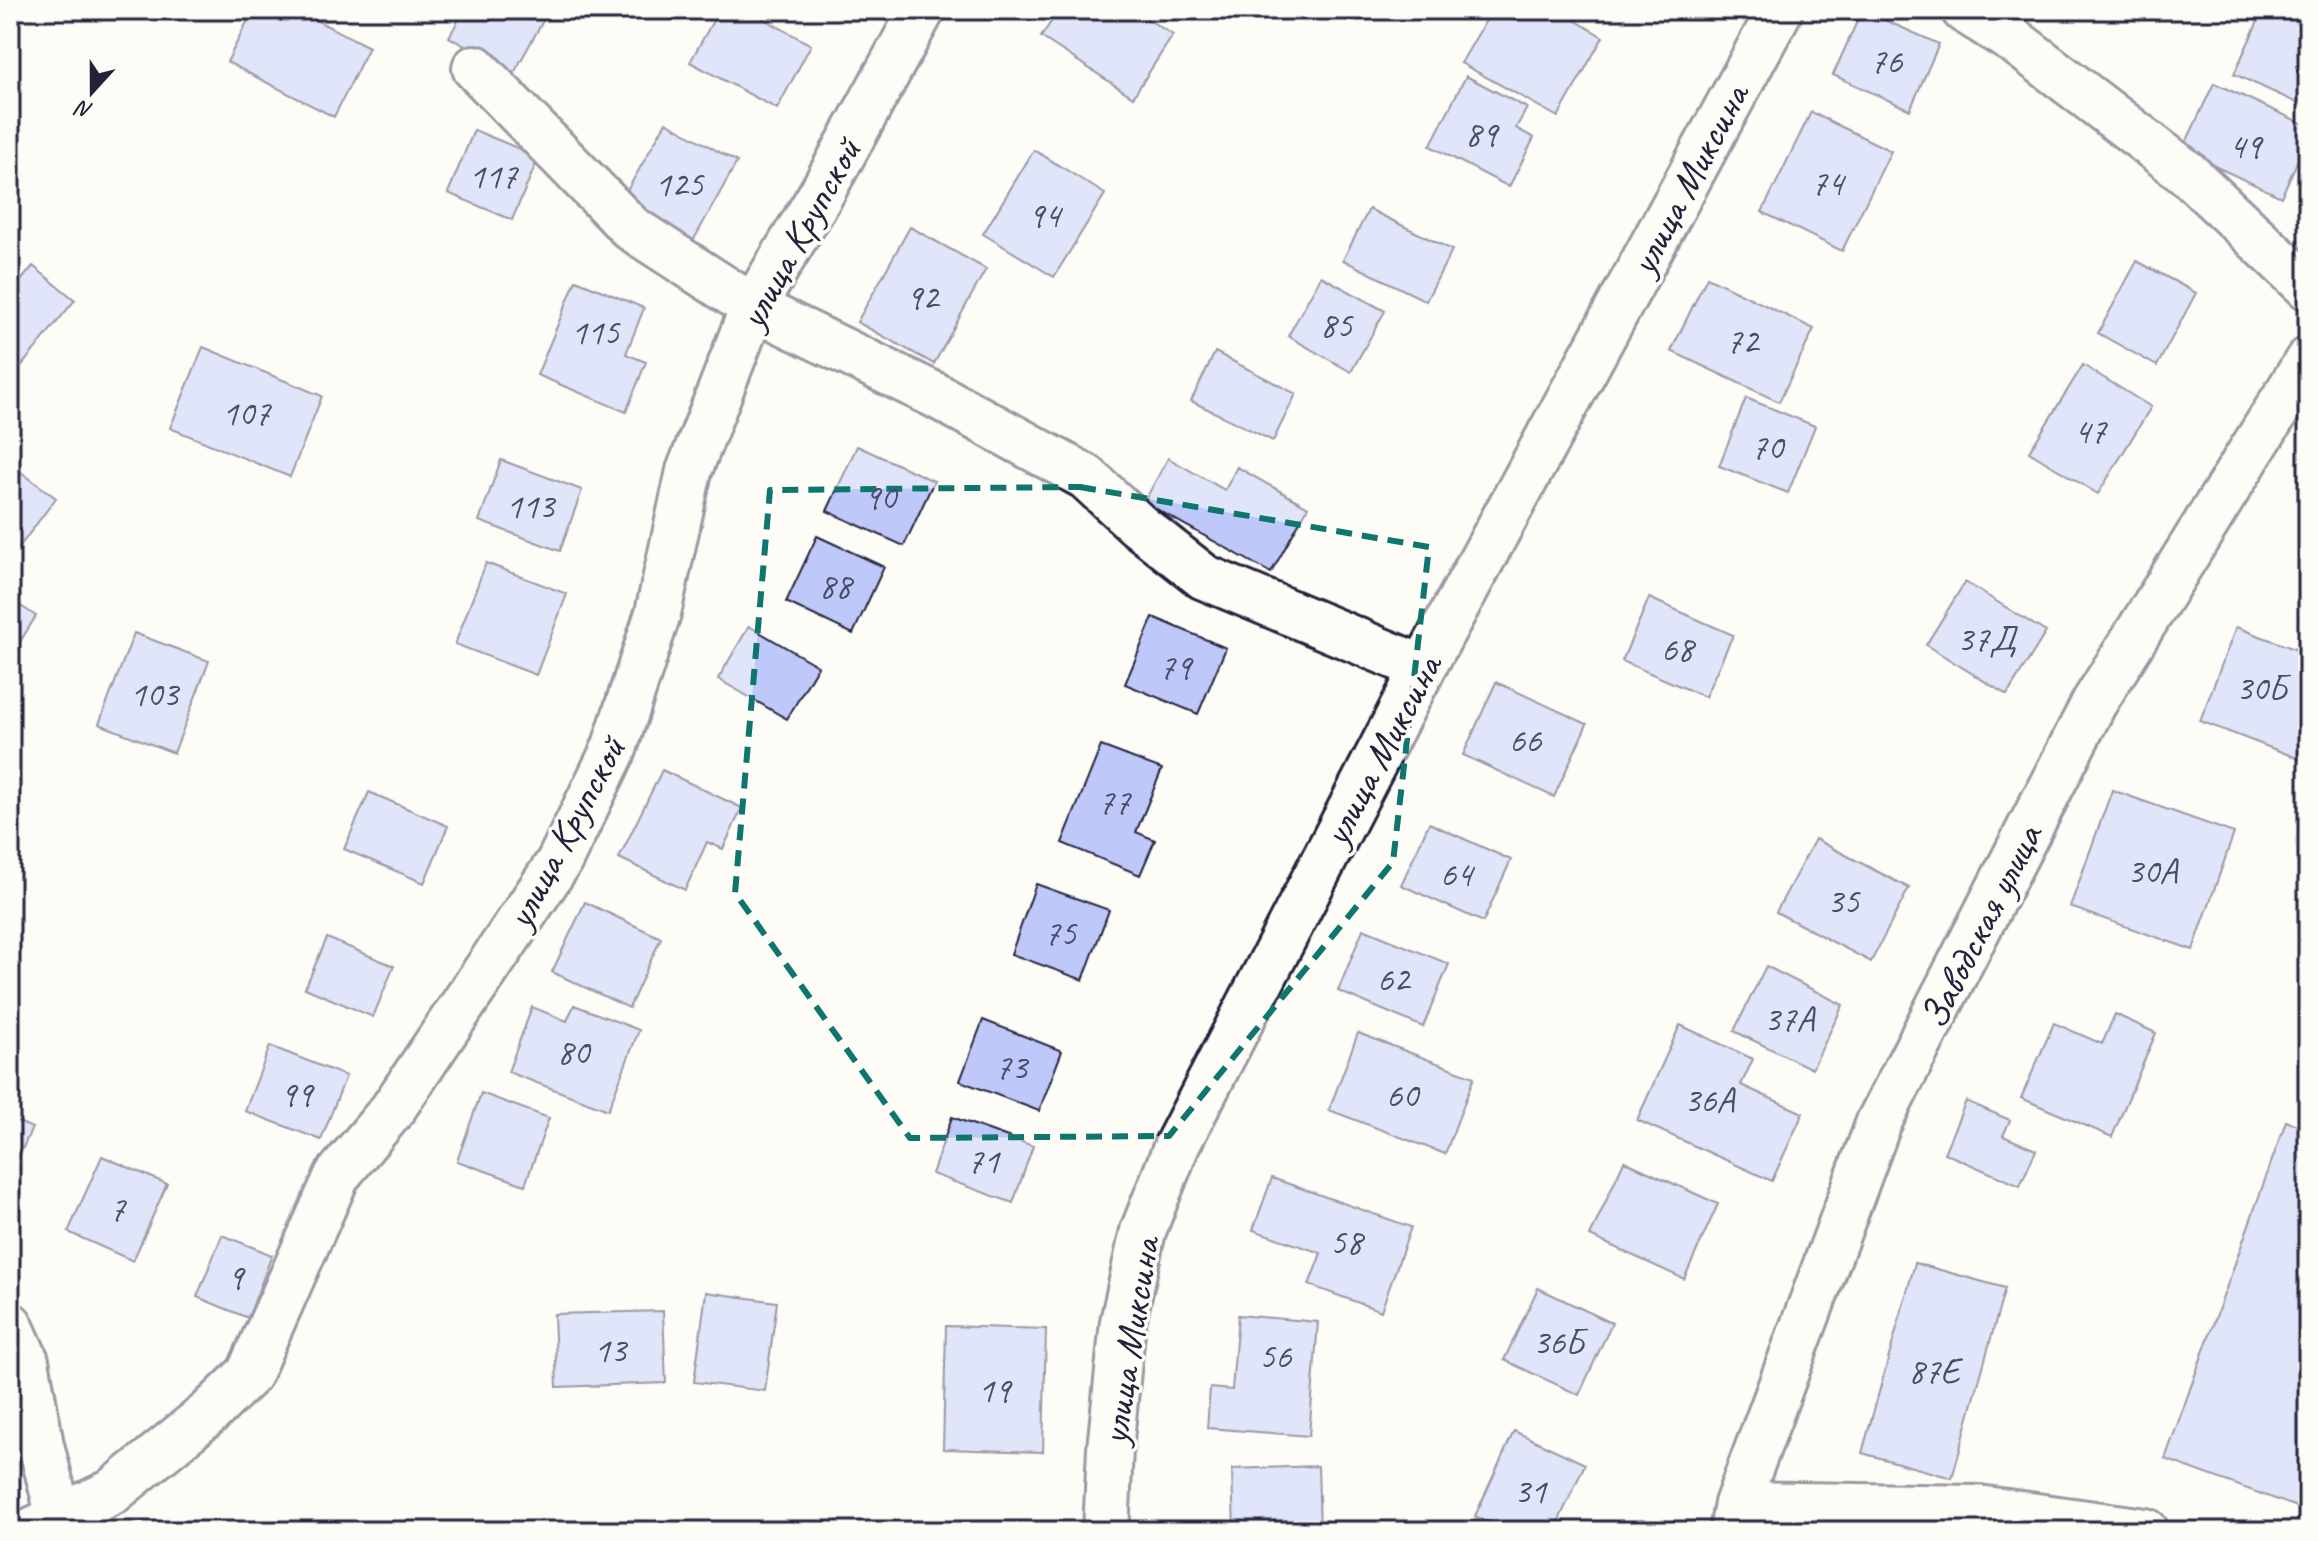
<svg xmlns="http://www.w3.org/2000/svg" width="2318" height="1541" font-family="Caveat,sans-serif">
<rect width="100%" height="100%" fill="#fdfcf7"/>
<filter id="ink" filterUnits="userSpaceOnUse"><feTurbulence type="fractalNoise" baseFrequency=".0125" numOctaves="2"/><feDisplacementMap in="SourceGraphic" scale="16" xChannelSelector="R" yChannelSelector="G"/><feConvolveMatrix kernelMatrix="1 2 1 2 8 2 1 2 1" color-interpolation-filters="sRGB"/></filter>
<g filter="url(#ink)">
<path fill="#bec9fa" stroke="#22223b" stroke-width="2" d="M253 10H296L369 47 334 117 227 62Z
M464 10H549L514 73 449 37Z
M719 10H748L811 45 777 109 690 62Z
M1059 10H1133L1173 35 1133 97 1041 37Z
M1492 10H1558L1603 37 1558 117 1461 63Z
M1862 10 1939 44 1910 110 1833 75Z
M2263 10H2274L2308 25V108L2234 74Z
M1466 76 1527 108 1516 128 1534 138 1509 187 1430 146Z
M2214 83 2308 126V138L2281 197 2182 151Z
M1811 112 1891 151 1842 251 1762 212Z
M666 122 737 162 692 243 620 203Z
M474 130 539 157 512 220 448 193Z
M1034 150 1105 194 1054 277 983 234Z
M1369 209 1452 250 1426 301 1343 260Z
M910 227 986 269 934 364 857 322Z
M2137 261 2196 293 2157 366 2098 333Z
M33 266 75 300 10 380V294Z
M1321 276 1385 311 1351 372 1288 336Z
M1707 277 1814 329 1779 402 1671 351Z
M576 280 644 308 626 354 646 362 626 412 537 375Z
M203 347 322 396 290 477 170 428Z
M1215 352 1296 394 1273 441 1191 401Z
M2083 365 2151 407 2098 494 2029 452Z
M1746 398 1815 426 1788 493 1719 466Z
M857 446 934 481 904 546 827 511Z
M1168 458 1225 490 1237 467 1308 507 1271 573 1144 502Z
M501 460 582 490 560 551 479 521Z
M10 464 56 498 17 550 10 544Z
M817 536 884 567 853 634 786 602Z
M486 563 567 594 536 675 455 644Z
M1965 582 2046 632 2007 695 1926 645Z
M1649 598 1733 635 1705 697 1622 661Z
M10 599 36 616 10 658Z
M1153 617 1226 648 1198 714 1125 684Z
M749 626 818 666 787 719 718 679Z
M2236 627 2308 654V762L2200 721Z
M134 633 209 661 174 753 99 724Z
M1496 682 1587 724 1554 797 1463 755Z
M1101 746 1162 769 1136 832 1155 840 1140 875 1062 843Z
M662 770 742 808 723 849 707 842 685 890 619 858Z
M2112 790 2234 833 2193 950 2070 907Z
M369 792 448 826 424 883 344 849Z
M1429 823 1511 860 1483 922 1401 885Z
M1815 839 1909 888 1871 962 1776 912Z
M1036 884 1109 910 1083 980 1011 954Z
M585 902 661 938 629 1008 552 972Z
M1363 929 1449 964 1423 1027 1338 991Z
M327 938 394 966 373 1017 305 988Z
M1766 966 1843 1005 1812 1069 1734 1031Z
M574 1005 639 1030 608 1110 508 1072 532 1007 567 1021Z
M2115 1014 2156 1033 2112 1137 2021 1098 2054 1023 2102 1044Z
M983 1020 1062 1051 1039 1111 960 1081Z
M1680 1025 1753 1059 1741 1085 1803 1113 1772 1181 1637 1120Z
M1358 1033 1474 1077 1445 1154 1329 1110Z
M270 1046 346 1076 321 1140 245 1111Z
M481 1093 549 1118 525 1185 457 1161Z
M1966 1101 2010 1120 2003 1136 2036 1150 2020 1186 1944 1153Z
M952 1117 1033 1146 1013 1203 932 1174Z
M10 1118 32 1128 10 1176Z
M2286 1121 2308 1129V1511L2165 1459Z
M102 1156 167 1184 133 1261 68 1232Z
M1624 1161 1718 1204 1684 1279 1590 1236Z
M1272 1178 1411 1227 1381 1311 1309 1285 1321 1253 1253 1230Z
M222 1235 272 1255 248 1318 197 1297Z
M1915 1263 2005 1288 1952 1478 1862 1453Z
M1538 1288 1612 1323 1579 1395 1504 1360Z
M706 1292 777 1302 765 1391 694 1382Z
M663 1311 666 1383 557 1387 554 1314Z
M1238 1315 1318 1322 1309 1436 1207 1428 1210 1388 1232 1390Z
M946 1326 1046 1329 1043 1452 943 1449Z
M1514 1431 1585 1464 1554 1531H1507L1475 1516Z
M1318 1466 1320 1531H1234L1232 1469Z"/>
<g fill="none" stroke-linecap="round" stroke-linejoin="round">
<g stroke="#22223b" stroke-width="50">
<path id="minor" d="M1964 10 2017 43 2186 172 2308 287
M475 68 631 228 753 307 935 395 1086 477 1138 525 1204 577 1423 668
M10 1325 26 1361 41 1445 59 1517
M1737 1504 1978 1508 2146 1531
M30 1531 112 1492 210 1412 249 1374 337 1176 392 1110 559 862 614 749 658 613 689 471 753 307 821 194 922 10
M1106 1531 1110 1449 1123 1322 1143 1231 1177 1145 1423 668 1780 10
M1732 1531 1737 1504 1879 1122 2094 703 2308 360"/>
</g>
<use href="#minor" stroke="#fdfcf7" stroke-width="44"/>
</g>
</g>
<path d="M0 0H2318V1541H0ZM1080 487 1429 547 1393 862 1169 1136 910 1138 735 893 770 490Z" fill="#fdfcf7" fill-opacity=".55" fill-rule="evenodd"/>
<path fill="none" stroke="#0f766e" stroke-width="6" stroke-dasharray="16 10" stroke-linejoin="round" d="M1080 487 1429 547 1393 862 1169 1136 910 1138 735 893 770 490Z"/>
<g text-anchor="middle" stroke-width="7" stroke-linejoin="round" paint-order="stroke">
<g font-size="36" fill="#494c6b">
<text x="1886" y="73">76</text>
<text x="1481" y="146">89</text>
<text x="2245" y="158">49</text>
<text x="493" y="188">117</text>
<text x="1827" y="195">74</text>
<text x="679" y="196">125</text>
<text x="1044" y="227">94</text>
<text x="922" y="309">92</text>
<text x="1336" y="337">85</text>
<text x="595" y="344">115</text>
<text x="1742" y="353">72</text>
<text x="246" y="425">107</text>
<text x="2090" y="443">47</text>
<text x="1767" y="459">70</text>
<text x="880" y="509">90</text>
<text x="530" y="518">113</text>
<text x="835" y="598">88</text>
<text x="1986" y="651">37Д</text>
<text x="1677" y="661">68</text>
<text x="1175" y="679">79</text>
<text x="2261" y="700">30Б</text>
<text x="154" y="706">103</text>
<text x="1525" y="752">66</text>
<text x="1114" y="814">77</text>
<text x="2152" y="883">30А</text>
<text x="1456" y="886">64</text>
<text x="1843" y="913">35</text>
<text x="1060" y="945">75</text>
<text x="1393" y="991">62</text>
<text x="1789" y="1031">37А</text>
<text x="573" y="1064">80</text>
<text x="1011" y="1079">73</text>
<text x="296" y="1106">99</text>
<text x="1402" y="1107">60</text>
<text x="1709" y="1112">36А</text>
<text x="983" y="1173">71</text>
<text x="117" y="1221">7</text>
<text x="1346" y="1254">58</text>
<text x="235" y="1289">9</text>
<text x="1558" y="1354">36Б</text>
<text x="610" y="1362">13</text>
<text x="1275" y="1368">56</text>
<text x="1934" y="1383">87Е</text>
<text x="994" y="1402">19</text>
<text x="1530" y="1503">31</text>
</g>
<g font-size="40" fill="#22223b" stroke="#fdfcf7">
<text transform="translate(1688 179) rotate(-62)" y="14">улица Миксина</text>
<text transform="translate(799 233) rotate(-61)" y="14">улица Крупской</text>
<text transform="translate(1381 750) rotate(-62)" y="14">улица Миксина</text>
<text transform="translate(565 832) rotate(-62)" y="14">улица Крупской</text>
<text transform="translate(1980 926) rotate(-63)" y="14">Заводская улица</text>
<text transform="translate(1129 1341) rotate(-81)" y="14">улица Миксина</text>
</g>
</g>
<rect width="2318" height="1541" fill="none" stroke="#fdfcf7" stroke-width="40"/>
<rect x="20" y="20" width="2278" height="1501" fill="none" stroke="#22223b" stroke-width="3" filter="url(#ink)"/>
<g transform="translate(92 92) rotate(201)" stroke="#fdfcf7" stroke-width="6" paint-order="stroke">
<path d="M0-6L14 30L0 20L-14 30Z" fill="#22223b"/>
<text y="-12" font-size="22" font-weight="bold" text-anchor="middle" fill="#22223b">N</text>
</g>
</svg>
